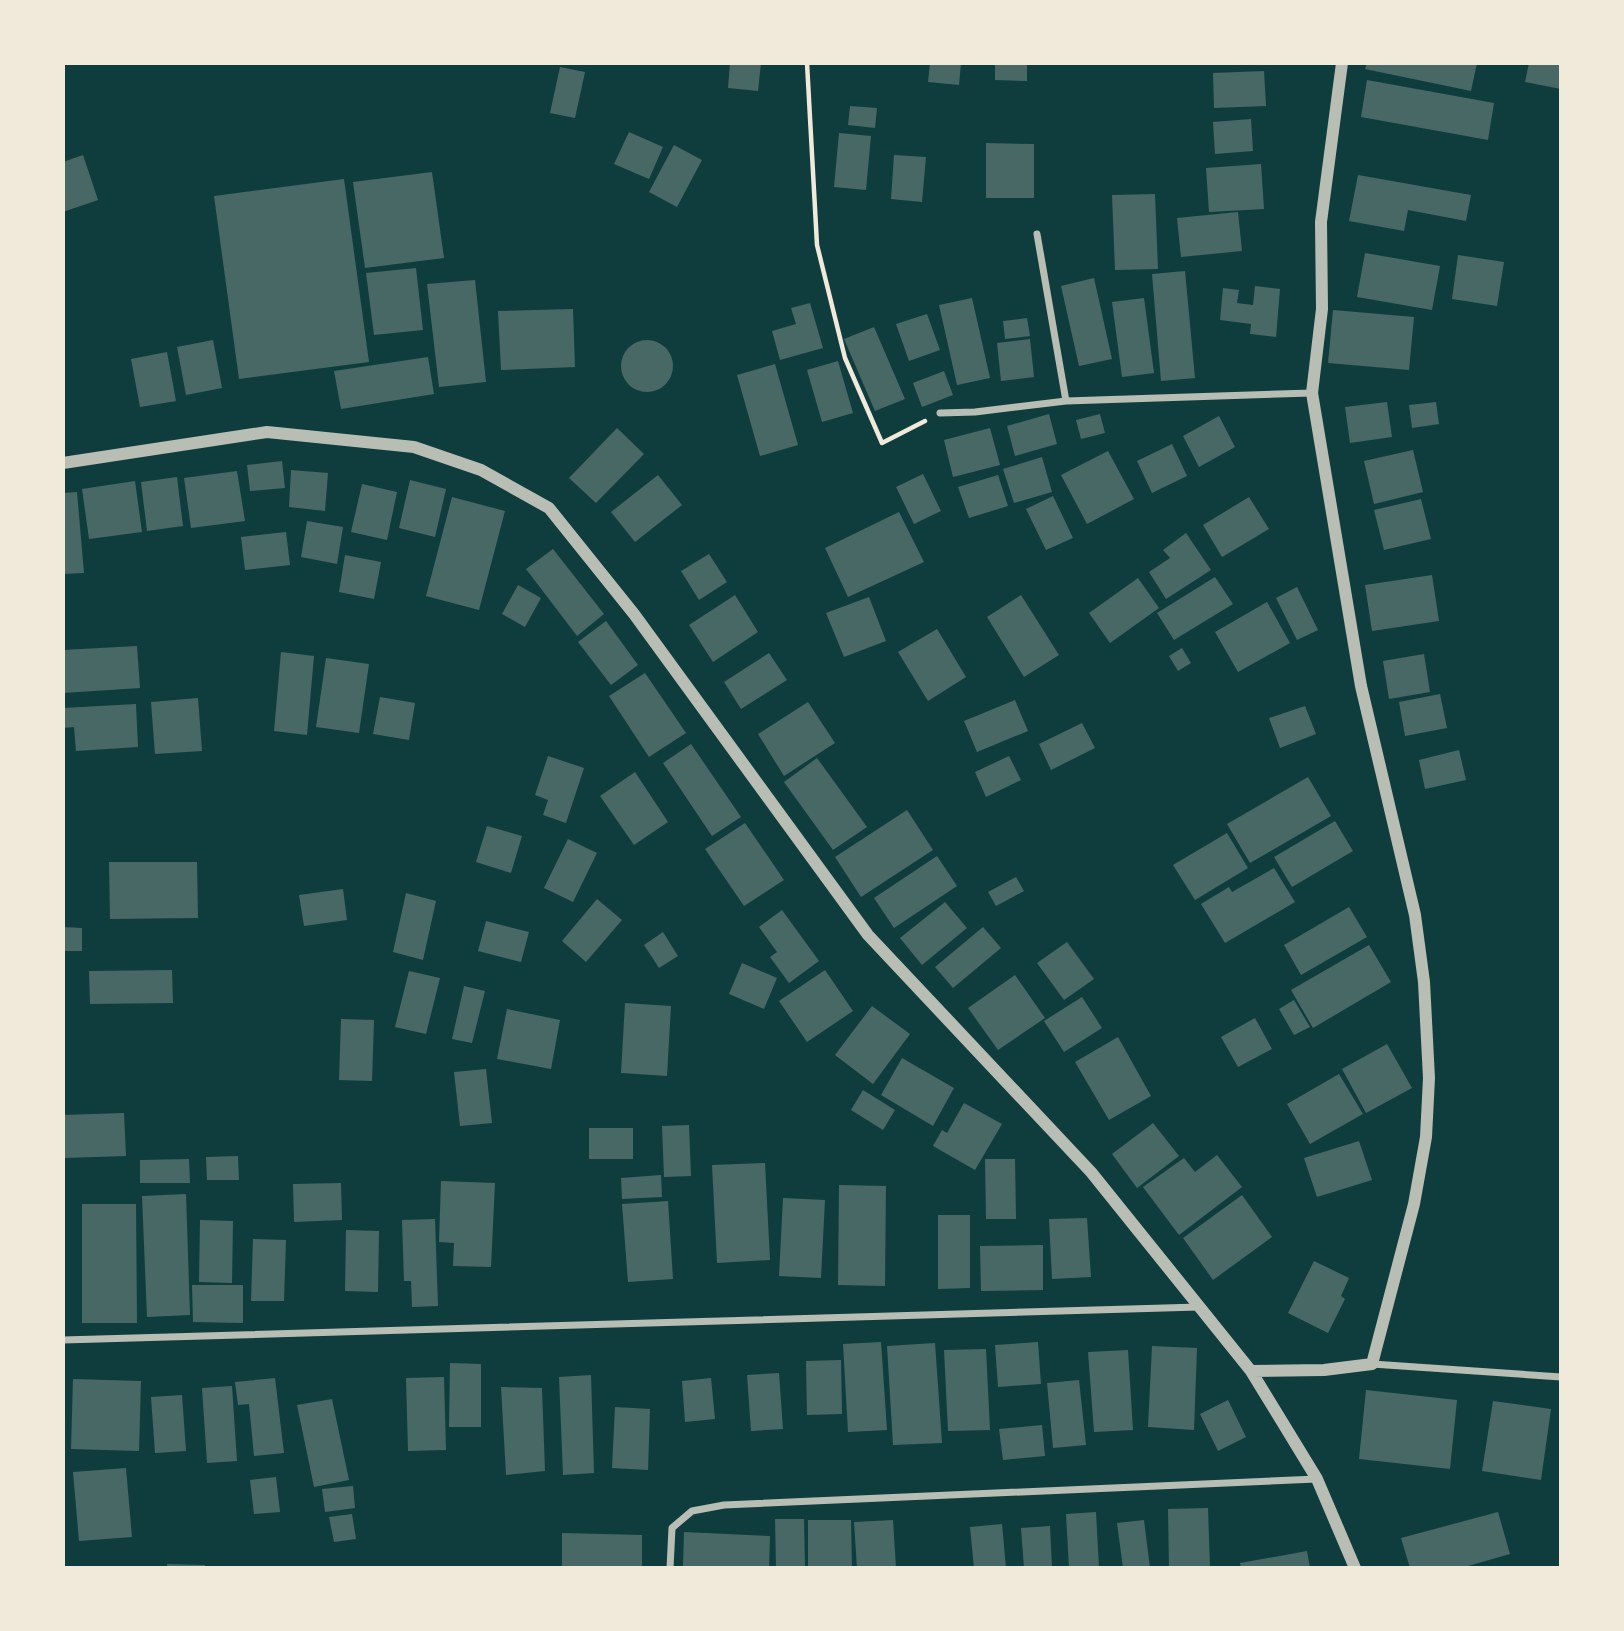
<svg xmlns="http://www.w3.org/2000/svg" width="1624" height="1631" font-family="'Noto Sans',sans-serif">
<rect width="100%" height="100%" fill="#0f3d3e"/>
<path fill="#486865" d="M730 63H761L758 91 728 88Z
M930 63H961L959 85 928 82Z
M995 63H1027V81L995 80Z
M1367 63H1477L1471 91 1365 69Z
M1529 63H1561V89L1525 82Z
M560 67 585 72 575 118 550 113Z
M1264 71 1266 106 1214 108 1213 73Z
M1367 80 1494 103 1488 140 1361 117Z
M850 106 877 108 875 128 848 125Z
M1251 119 1253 151 1215 154 1213 122Z
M629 132 663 147 649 179 614 164Z
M839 133 871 136 866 190 834 187Z
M986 143 1034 144V198H986Z
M674 145 702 160 677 207 649 192Z
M83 155 98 200 63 212V162Z
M894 155 926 157 922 202 891 199Z
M1261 164 1264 209 1209 212 1206 168Z
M432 172 444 258 365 268 353 182Z
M1358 175 1471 195 1466 221 1408 210 1404 231 1349 221Z
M344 179 369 362 239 379 214 196Z
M1155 194 1158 269 1115 270 1112 195Z
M1238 212 1242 251 1181 257 1177 218Z
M1365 253 1440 266 1432 310 1357 297Z
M1458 255 1504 262 1497 306 1452 299Z
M416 268 423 330 374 335 366 273Z
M1185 271 1195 378 1161 381 1152 274Z
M1094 278 1112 359 1079 366 1061 286Z
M475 280 486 382 439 387 427 284Z
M1255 286 1280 289 1276 337 1250 334 1251 324 1220 320 1223 288 1239 290 1237 303 1253 305Z
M972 298 990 378 957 385 939 305Z
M1144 298 1154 373 1122 377 1112 302Z
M810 303 823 348 780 360 772 331 796 324 791 308Z
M573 309 575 367 501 370 498 311Z
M1333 310 1414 317 1409 370 1328 363Z
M927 314 940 350 909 361 896 324Z
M1027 318 1030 336 1005 339 1003 321Z
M874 327 905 399 875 411 844 339Z
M1030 339 1034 377 1001 381 997 343Z
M621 366a26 26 0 1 1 52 0a26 26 0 1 1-52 0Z
M213 340 222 388 186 395 177 347Z
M167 352 176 401 140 407 131 359Z
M428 357 434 394 341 409 334 371Z
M838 361 853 413 822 422 807 370Z
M775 364 798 445 760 456 737 375Z
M944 371 953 395 922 407 913 383Z
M1387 402 1392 437 1350 443 1345 407Z
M1436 402 1439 424 1412 428 1409 405Z
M1049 414 1057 444 1015 456 1007 426Z
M1100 414 1105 433 1081 439 1076 420Z
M1219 416 1235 447 1199 467 1183 436Z
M617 428 644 454 596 503 569 478Z
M990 428 1000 465 953 477 944 440Z
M1172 444 1187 476 1152 493 1137 461Z
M1413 450 1423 492 1374 504 1364 461Z
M1108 451 1134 499 1087 524 1061 475Z
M1042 457 1052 492 1014 503 1003 469Z
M282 461 285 488 250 491 247 465Z
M291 470 328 473 325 511 289 507Z
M237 471 245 521 191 528 184 478Z
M923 474 941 511 914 524 896 487Z
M658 475 682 505 635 542 611 512Z
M998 475 1008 506 969 518 958 487Z
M177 477 183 526 147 531 141 482Z
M410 480 446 489 435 537 399 528Z
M135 481 142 532 89 539 82 489Z
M362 484 397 492 387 540 351 532Z
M77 492 84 573 63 574V493Z
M1053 496 1073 538 1046 550 1026 509Z
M452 497 505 511 479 610 426 596Z
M1249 497 1269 529 1222 557 1203 525Z
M1421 499 1431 539 1384 550 1374 510Z
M899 512 924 562 848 597 825 548Z
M307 521 343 527 337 564 301 557Z
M286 532 290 565 245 570 241 537Z
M1186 533 1211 570 1166 599 1149 572 1170 558 1163 550Z
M553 549 604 614 577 636 526 569Z
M709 554 727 582 699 600 681 571Z
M345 555 381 562 374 599 339 592Z
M1432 575 1439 621 1372 631 1365 585Z
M1215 577 1233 604 1174 640 1157 613Z
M1138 578 1159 608 1110 643 1089 613Z
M518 585 541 598 525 627 502 614Z
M1297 587 1318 630 1297 640 1276 598Z
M735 595 758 632 713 662 689 625Z
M1021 595 1059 655 1024 677 987 617Z
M869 597 886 641 844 657 826 613Z
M1267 602 1290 643 1238 672 1215 632Z
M606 621 638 665 611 685 578 642Z
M937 629 966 677 928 701 898 652Z
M137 646 140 688 63 693V650Z
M1182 648 1191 663 1178 671 1169 656Z
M281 652 314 656 307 735 274 731Z
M769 653 787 680 741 709 724 682Z
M1424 654 1430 692 1389 699 1383 661Z
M326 658 369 664 359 733 316 727Z
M645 673 686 733 649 757 609 696Z
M1440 694 1447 728 1405 736 1399 702Z
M380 697 415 703 409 740 373 734Z
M198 698 202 751 155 754 151 702Z
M1015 700 1028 731 977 752 964 721Z
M808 702 835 743 784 776 758 734Z
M136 704 138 747 76 751 74 727 63 728V708Z
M1305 706 1316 734 1280 748 1269 718Z
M1082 723 1095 748 1051 770 1039 744Z
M691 744 741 817 712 836 663 763Z
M1459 750 1466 780 1425 789 1419 760Z
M548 756 584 768 566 823 543 815 548 800 535 795Z
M1009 756 1021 780 986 797 975 772Z
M817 758 867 827 833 850 784 782Z
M635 772 668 822 634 845 600 796Z
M1308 777 1331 816 1250 863 1227 824Z
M907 810 933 850 861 897 835 857Z
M1335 821 1353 851 1292 887 1274 857Z
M745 823 784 880 744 906 705 849Z
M487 826 522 836 511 873 476 862Z
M1227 833 1248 868 1195 900 1173 865Z
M568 839 597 853 573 902 544 888Z
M937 856 957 886 894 928 874 898Z
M109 862H197L198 918 110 919Z
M1274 868 1295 902 1225 943 1201 904 1229 887 1232 892Z
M1016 877 1024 891 996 906 988 892Z
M343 889 347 920 304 926 299 895Z
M406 893 436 901 423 960 393 952Z
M597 899 622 920 586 962 562 941Z
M945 902 967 928 922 965 900 938Z
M1349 907 1367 937 1301 975 1284 945Z
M782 910 819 961 789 983 770 957 777 952 759 927Z
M486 921 529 932 521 962 478 951Z
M63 927 82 928V951H63Z
M983 927 1001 948 953 988 935 967Z
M663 932 678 956 659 968 644 945Z
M1067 942 1094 979 1064 1000 1037 963Z
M1369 945 1391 982 1313 1028 1291 990Z
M742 963 777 978 764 1009 729 994Z
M172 970 173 1003 90 1004 89 971Z
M825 970 853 1011 807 1042 779 1001Z
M409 971 440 978 426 1034 395 1027Z
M1015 975 1045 1018 998 1050 968 1008Z
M464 986 485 991 472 1043 452 1039Z
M1082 997 1102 1028 1064 1052 1044 1021Z
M1294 1000 1310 1027 1294 1035 1279 1009Z
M625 1003 671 1006 667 1076 621 1073Z
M872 1006 910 1034 873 1084 835 1055Z
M507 1009 560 1020 551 1069 497 1059Z
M1255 1018 1272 1049 1238 1067 1221 1037Z
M341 1019 374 1020 372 1081 339 1080Z
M1118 1037 1151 1096 1109 1120 1075 1062Z
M1387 1044 1412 1088 1366 1113 1342 1069Z
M902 1058 954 1088 933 1126 881 1095Z
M486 1069 492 1123 460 1126 454 1072Z
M1339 1074 1363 1114 1310 1144 1287 1104Z
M863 1090 895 1110 883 1130 851 1110Z
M964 1103 1002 1124 975 1170 933 1146 942 1130 947 1133Z
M124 1113 126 1156 63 1158V1115Z
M1153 1123 1179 1156 1137 1188 1112 1154Z
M689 1125 691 1176 664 1177 662 1126Z
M589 1128H633V1159H589Z
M1359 1141 1372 1180 1317 1197 1304 1158Z
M1217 1155 1242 1187 1179 1235 1143 1187 1184 1158 1195 1172Z
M238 1156 239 1180H207L206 1157Z
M189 1159 190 1183H140V1160Z
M985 1159H1015L1016 1219H986Z
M765 1163 770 1260 717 1263 712 1165Z
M661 1175 662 1197 622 1199 621 1178Z
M441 1181 495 1183 491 1267 453 1266 454 1243 439 1242Z
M341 1183 342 1220 294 1222 293 1184Z
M839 1185 886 1186 885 1286 838 1285Z
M186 1194 190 1315 147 1317 142 1196Z
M1242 1195 1272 1237 1213 1280 1183 1238Z
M783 1198 825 1200 821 1278 779 1276Z
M668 1201 673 1279 628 1282 622 1204Z
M82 1204H136L137 1323H82Z
M938 1215H970V1288L938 1289Z
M1087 1218 1091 1277 1052 1279 1049 1219Z
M435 1219 438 1306 412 1307 411 1281H404L402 1220Z
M200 1220 233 1221 232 1283 199 1282Z
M346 1230 379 1231 378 1292 345 1291Z
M253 1239 286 1240 284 1301H251Z
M1043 1245V1290L981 1291 980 1246Z
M1314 1261 1349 1278 1341 1296 1345 1299 1328 1333 1288 1313Z
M192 1285H243V1323L193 1322Z
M881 1342 887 1430 848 1432 843 1344Z
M1038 1342 1041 1384 998 1387 995 1345Z
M935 1343 942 1443 893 1445 887 1346Z
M1152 1346 1197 1348 1194 1430 1148 1427Z
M986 1349 990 1430 948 1431 944 1350Z
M1128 1350 1133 1430 1094 1432 1088 1352Z
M841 1360 842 1414 807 1415 806 1361Z
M450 1363 481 1364V1427H449Z
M779 1373 783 1429 751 1431 747 1375Z
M591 1375 594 1473 563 1475 559 1377Z
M444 1377 446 1450 408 1451 406 1378Z
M275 1378 284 1453 254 1456 249 1404 238 1405 235 1382Z
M711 1378 715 1419 685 1422 682 1381Z
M73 1379 141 1381 139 1451 71 1449Z
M1079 1380 1086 1445 1053 1448 1047 1383Z
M232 1386 237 1461 207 1463 202 1388Z
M501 1387 542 1388 545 1471 506 1475Z
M1366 1390 1457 1400 1450 1469 1359 1459Z
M182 1395 186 1451 155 1453 151 1397Z
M332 1399 349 1480 314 1487 297 1405Z
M1228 1400 1246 1437 1218 1451 1200 1414Z
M1493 1401 1551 1409 1541 1480 1482 1471Z
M615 1407 650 1409 648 1470 612 1468Z
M1042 1425 1045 1456 1003 1460 999 1429Z
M126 1468 132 1537 79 1541 73 1472Z
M276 1477 280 1512 254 1514 250 1480Z
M353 1486 355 1508 325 1512 322 1489Z
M1208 1508 1210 1568H1169L1168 1509Z
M1096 1512 1099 1568H1069L1066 1514Z
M1498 1512 1510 1554 1461 1568H1410L1401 1538Z
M352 1514 356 1539 334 1542 329 1517Z
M775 1519H804L805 1568H776Z
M808 1520H851L852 1568H808Z
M893 1520 896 1568H857L854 1522Z
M1144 1520 1150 1568H1123L1117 1523Z
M1002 1524 1006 1568H974L970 1527Z
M1050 1526 1052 1568H1024L1021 1528Z
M684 1532 770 1536 769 1568 683 1567Z
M562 1533 642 1535V1568H562Z
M1307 1551 1310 1568H1241L1240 1563Z
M167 1564 205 1565V1568H167Z"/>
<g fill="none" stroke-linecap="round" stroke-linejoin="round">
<path stroke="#f1e9da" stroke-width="4.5" d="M807 63 817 245 845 358 882 443 925 421"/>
<path stroke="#b8beb3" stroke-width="7" d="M1037 234 1066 401
M940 413 975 412 1066 401 1312 393
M63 1340 1199 1307
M1372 1364 1561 1377
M670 1568 672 1528 692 1511 724 1505 1317 1479"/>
<path stroke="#b8beb3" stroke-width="12" d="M63 463 267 432 414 447 481 470 549 508 634 614 868 935 1091 1172 1251 1371 1317 1479 1355 1568
M1251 1371 1324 1370 1372 1364 1414 1204 1426 1137 1429 1078 1424 982 1415 915 1361 686 1312 393 1322 309 1321 222 1342 63"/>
</g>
<rect width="1624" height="1631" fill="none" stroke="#f1e9da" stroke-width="130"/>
</svg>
